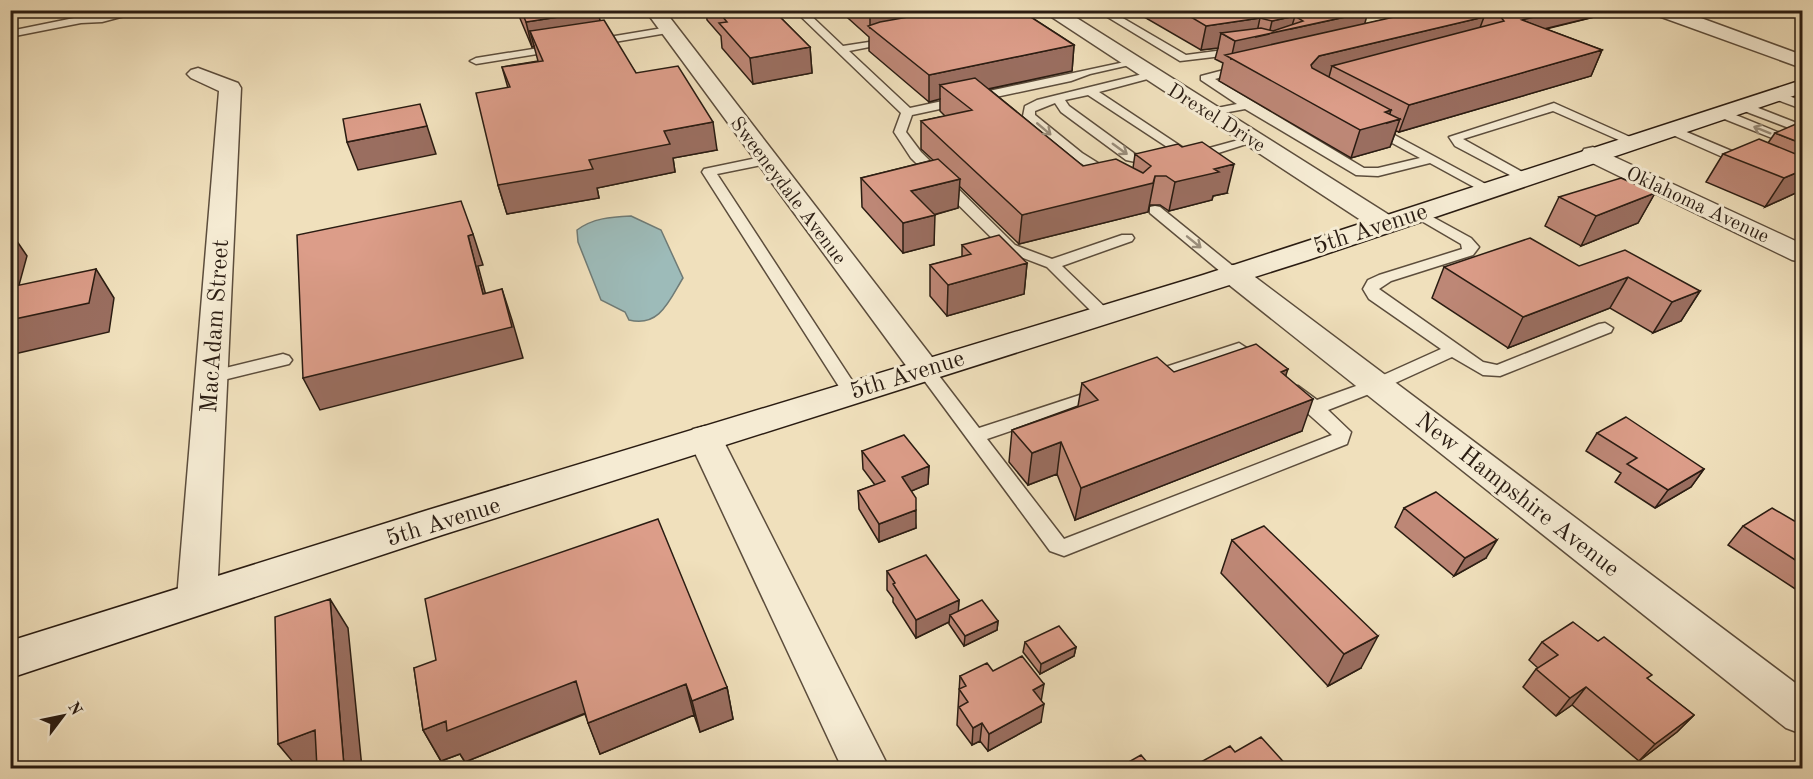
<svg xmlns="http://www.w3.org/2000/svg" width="1813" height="779" font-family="'Old Standard TT',serif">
<rect width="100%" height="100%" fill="#f0e0bc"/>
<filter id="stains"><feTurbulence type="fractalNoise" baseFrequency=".00333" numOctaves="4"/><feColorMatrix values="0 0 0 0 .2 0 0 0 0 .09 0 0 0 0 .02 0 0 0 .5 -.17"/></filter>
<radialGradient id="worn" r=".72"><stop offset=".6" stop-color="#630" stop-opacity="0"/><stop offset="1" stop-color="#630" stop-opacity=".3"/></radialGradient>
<path fill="#9dbbb9" stroke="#6f7b76" stroke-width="1.5" d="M631 216 661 230 683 278C670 299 660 328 629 320L625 312 601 300 578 242 577 230C593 218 611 217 631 216Z"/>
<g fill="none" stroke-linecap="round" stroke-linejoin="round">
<g stroke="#5c4d3c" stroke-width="3">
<path id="service" d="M67 10H78L84 17 147 10 102 22 81 23 10 37V31L74 18Z
M794 10H805L843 46 895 38V42L849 51 910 108 1134 60V64L1090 74 1071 81 912 115 906 132 921 152 1015 245 1052 259 1122 235H1132L1134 238 1132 241 1062 266 1110 312 1112 315 1110 318H1098L1047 267 1005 251 911 158 894 132 901 113Z
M1030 10H1053L1003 22 998 19Z
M1096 10H1109L1186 55 1239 48 1245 51 1239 54 1180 61Z
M669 27 673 28V32L591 46 586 43 591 40Z
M558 45 562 46V50L476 64 470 61 476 58Z
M1243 65 1247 66V70L1215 79 1364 168H1378L1420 158 1370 131V125L1374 124 1495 189 1493 192H1483L1430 163 1378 176 1356 175 1245 109 1207 116V110L1237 104 1201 80V76Z
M1151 72 1157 75 1155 77 1099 92 1191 153 1253 136 1259 140 1190 162 1088 95 1065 100 1069 106 1135 154 1164 160V166L1159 167 1126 160 1061 112 1055 103 1035 111V115L1082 153 1114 173V179L1109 180 1072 158 1023 116 1025 106 1037 100Z
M1776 91 1802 101V109L1772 98 1770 95Z
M1743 102 1802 125V133L1739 109 1737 106Z
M1554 103 1639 141 1633 145 1628 144 1553 111 1463 139 1528 175 1530 178 1523 182 1455 146 1449 137Z
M1721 109 1802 142V150L1717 116 1715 113Z
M1670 125 1753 160 1755 163 1748 167 1743 166 1666 132V126Z
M766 156 771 157V163L717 174 857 388 860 392 857 396H845L702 172 704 169Z
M1155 206 1160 207 1239 271 1241 274 1239 277H1227L1150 213V207Z
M1418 209 1471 238 1479 247 1473 255 1391 281 1379 289 1483 362 1497 365 1599 324 1605 323 1613 328 1611 332 1500 376 1483 375 1452 357 1382 389 1328 410 1351 432 1347 444 1064 556 1050 551 915 368 918 364H930L979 428 1095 390H1107L1110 394 1107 398 987 439 1064 539 1332 435 1286 394 1283 390 1286 386H1298L1317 400 1370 381 1441 349 1369 299 1363 289 1368 280 1379 275 1462 249 1461 244 1413 216 1411 213 1413 210Z
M1239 343 1265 360 1268 364 1265 368H1253L1237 355 1150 384 1141 378 1144 374Z
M283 354 289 356 292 360 289 364 211 383 202 377 205 373Z"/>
</g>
<g stroke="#5c4d3c" stroke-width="3">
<path id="minor" d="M645 10H664L935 361 940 368 935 375 924 378 913 375Z
M1041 10H1064L1394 218 1398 224 1394 230 1385 232 1376 230Z
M1651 10H1679L1802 55V68L1653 14Z
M198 68 238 83 241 88 217 598 211 610 197 615 183 610 177 598 219 91 191 78 187 74 191 70Z
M1593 147 1802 244V262L1792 260 1584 159 1581 154 1584 149Z
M1233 265 1243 268 1802 688V734L1786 728 1223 280 1219 274 1223 268Z
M705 426 717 429 722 438 889 768H842L688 438 693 429Z"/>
</g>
<g stroke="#2a1c12" stroke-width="3">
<path id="secondary" d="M1802 80V93L1308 260 442 535 10 678V641L428 510 1203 275Z"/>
</g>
<use href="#service" fill="#f5ebd3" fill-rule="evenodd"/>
<use href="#minor" fill="#f5ebd3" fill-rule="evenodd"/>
<use href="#secondary" fill="#f5ebd3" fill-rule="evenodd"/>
</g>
<path fill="#bd8776" stroke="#2a1c12" stroke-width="1.5" d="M517 10H597L600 21 636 73 717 150 673 158 675 172 597 188 599 198 507 214 498 185 508 88 502 67 538 61 534 46 532 47 519 16Z
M706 10H776L777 14 810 47 812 73 753 84 722 48 721 36 707 20Z
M839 10H1020L1074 45 1072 71 989 89 1083 166 1133 168 1135 154 1227 193 1213 196 1212 200 1169 211 1160 205H1150L1148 212 1019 244 959 186 958 208 934 215V245L903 253 862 207 861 178 933 160 921 149V121L945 116 940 111V99L929 102 869 51V37Z
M1132 10H1359L1365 24 1425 10H1605L1602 15 1546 29 1602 50 1591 76 1399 132 1396 131 1390 147 1351 158 1219 81 1223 63 1215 59 1218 48 1201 50Z
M1775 133 1803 144V185L1798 192 1765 207 1706 182 1723 154 1768 143Z
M1655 193 1638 223 1581 246 1545 226 1559 197Z
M962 245 1027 263 1024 294 947 316 930 296V265L962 257Z
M1579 266 1700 291 1681 321 1653 333 1610 308 1508 348 1432 298 1444 267Z
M1174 372 1286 376 1302 431 1075 520 1057 474 1028 485 1009 462 1012 430 1078 406 1082 383Z
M1597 433 1704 469 1691 487 1655 508 1615 482 1621 473 1586 451Z
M862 451 929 466 928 484 911 491 916 528 879 542 859 509 858 491 875 485 863 469Z
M1404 508 1486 558 1454 576 1395 527Z
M1743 526H1803V594L1728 545Z
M1232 540 1361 668 1328 686 1221 573Z
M887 571 959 600 958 611 998 621 997 630 964 646 949 624V622L916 638 893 602V598L887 590Z
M1598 641 1694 715 1677 732 1639 761 1572 705 1556 716 1523 687 1536 669 1538 668 1529 660 1542 642Z
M1025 642 1076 647 1074 656 1040 674 1023 652Z
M414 668 727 687 733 719 700 732 694 715 600 754 585 714 465 762 460 754 441 761 423 730Z
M993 671 1041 701V722L988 751 980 741 972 745 957 725 960 676Z"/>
<path fill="#9a6e60" stroke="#2a1c12" stroke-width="1.5" d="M889 10H986L870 28V14Z
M1539 10H1605L1602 15 1544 29 1522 20Z
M598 11 603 35 530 31 534 46 532 47 526 22Z
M1368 12 1361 37 1231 59 1235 41 1221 33 1218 48 1201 50 1206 26 1260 18 1256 37 1269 34 1272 21 1295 16 1291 29Z
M1484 17 1475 41 1332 66 1329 77 1311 82V65L1319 56Z
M1074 45 1072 71 955 96 940 85V99L929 102V75Z
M810 47 812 73 753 84 750 58Z
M1602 50 1591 76 1399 132 1409 105Z
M1391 110 1387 123 1400 119 1390 147 1351 158 1360 130 1385 112Z
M713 122 717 150 673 158 675 172 597 188 599 198 507 214 498 185 589 160 664 131Z
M427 126 436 154 358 170 347 142Z
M1234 164 1227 193 1213 196 1212 200 1169 211 1175 182 1214 169Z
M1803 170V185L1798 192 1765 207 1784 178Z
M1155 176 1148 212 1019 244 1022 215Z
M960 179 958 208 911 221V191Z
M1655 193 1638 223 1581 246 1596 216Z
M935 215 934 245 903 253V223Z
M10 231 27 256 10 318Z
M473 234 483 265 478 266 494 325 483 294 468 236Z
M1027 263 1024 294 947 316 948 285Z
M96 269 114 298 109 332 10 355V320Z
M1628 277 1610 308 1508 348 1523 317Z
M502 289 512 320 523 358 320 410 303 378Z
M1700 291 1681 321 1653 333 1672 302Z
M1288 369 1277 401 1281 372Z
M1313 399 1302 431 1075 520 1081 488Z
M1061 442 1057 474 1028 485 1032 453Z
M929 466 928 484 902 495V477Z
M1704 469 1691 487 1655 508 1668 490Z
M916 510V528L879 542V524Z
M1497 540 1486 558 1454 576 1465 558Z
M330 599 348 628 362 768H346L344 766Z
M959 600 958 618 950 615 949 622 916 638V620Z
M998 621 997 630 964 646 965 636Z
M1378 636 1361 668 1328 686 1344 654Z
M1076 647 1074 656 1040 674 1041 664Z
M576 681 588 712 465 762 460 754 441 761 423 730 446 721Z
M686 684 694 715 600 754 588 723Z
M1044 684 1041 702 1033 690Z
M727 687 733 719 700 732 692 701Z
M1586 687 1572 705 1556 716 1570 698Z
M1044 704 1041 722 988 751 989 734Z
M1694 715 1677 732 1639 761 1655 744Z
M982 723 980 741 972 745 973 728Z
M315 730 335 758 309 768H298L278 744Z"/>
<path fill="#dc9d89" stroke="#2a1c12" stroke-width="1.5" d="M521 10H597L598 11 526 22Z
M717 10H773L810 47 750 58 719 23 727 22Z
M866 10H889L870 14Z
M947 10H1020L1074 45 929 75 868 26 880 22Z
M1179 10H1359V11L1368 12 1235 41 1221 33 1261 28 1273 31 1303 21 1295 16 1272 21 1260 18 1206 26Z
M1425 10H1473L1484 17 1319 56 1311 65 1312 68 1391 110 1385 112 1400 119 1360 130 1225 55Z
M1495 10H1544L1551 13 1522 20 1602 50 1409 105 1332 66 1504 21Z
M604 20 636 73 678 66 713 122 664 131 670 144 589 160 593 169 498 185 476 93 510 87 502 67 543 61 530 31Z
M975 78 1083 166 1116 159 1143 173 1151 166 1135 154 1178 144 1182 147 1202 142 1234 164 1214 169 1219 172 1175 182 1166 176H1155L1153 183 1022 215 921 121 972 110 940 85Z
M420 104 427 126 347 142 343 119Z
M1803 121V144L1775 133Z
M1759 139 1803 157V170L1784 178 1723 154Z
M938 159 960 179 911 191 935 215 903 223 861 178Z
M1621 178 1655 193 1596 216 1559 197Z
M461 201 473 234 468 236 483 294 502 289 512 327 303 378 297 235Z
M999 235 1027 263 948 285 930 265 971 254 962 245Z
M1530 238 1579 266 1625 250 1700 291 1672 302 1628 277 1523 317 1444 267Z
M96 269 89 303 10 320V287Z
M1256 344 1288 369 1281 372 1313 399 1081 488 1061 442 1032 453 1012 430 1098 400 1082 383 1157 357 1174 372Z
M1626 417 1704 469 1668 490 1627 464 1637 458 1597 433Z
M904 435 929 466 902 477 916 498V510L879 524 858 491 885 481 862 451Z
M1436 492 1497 540 1465 558 1404 508Z
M1772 508 1803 526V565L1743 526Z
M658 519 727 687 692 701 686 684 588 723 576 681 447 731 446 721 423 730 414 668 436 660 425 599Z
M1264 526 1378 636 1344 654 1232 540Z
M926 555 959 600 916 620 893 584 895 583 887 571Z
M330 599 344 766 351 763V768H317L315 730 278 744 275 617Z
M982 600 998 621 965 636 950 615Z
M1573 622 1598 641 1604 637 1652 675 1647 678 1694 715 1655 744 1586 687 1570 698 1536 669 1558 655 1542 642Z
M1059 626 1076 647 1041 664 1025 642Z
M1022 656 1044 684 1033 690 1044 704 989 734 982 723 973 728 959 707 968 702 959 689 966 686 960 676 987 663 993 671Z
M1261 737 1289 768H1190L1230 746 1235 752Z
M1141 755 1152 768H1118Z"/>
<defs><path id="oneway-shaft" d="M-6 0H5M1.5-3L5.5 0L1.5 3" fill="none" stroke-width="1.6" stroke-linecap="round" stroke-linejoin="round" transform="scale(1.5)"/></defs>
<g stroke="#9a8e7c">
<use href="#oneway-shaft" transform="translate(1044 129) rotate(40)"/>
<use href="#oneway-shaft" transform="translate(1762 130) rotate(-158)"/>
<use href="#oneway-shaft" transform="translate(1120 149) rotate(36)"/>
<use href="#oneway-shaft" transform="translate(1194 242) rotate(39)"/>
</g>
<g text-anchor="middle" stroke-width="6" stroke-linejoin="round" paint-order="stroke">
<g font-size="20" fill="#2a1c12" stroke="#f5ebd3">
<text transform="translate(1217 117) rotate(32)" y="7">Drexel Drive</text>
<text transform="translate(789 190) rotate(53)" y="7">Sweeneydale Avenue</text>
<text transform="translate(1698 204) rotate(25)" y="7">Oklahoma Avenue</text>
</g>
<g font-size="24" fill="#2a1c12" stroke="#f5ebd3">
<text transform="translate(1370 228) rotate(-18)" y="8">5th Avenue</text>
<text transform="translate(214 326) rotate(-86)" y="8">MacAdam Street</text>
<text transform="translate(907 374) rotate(-17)" y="8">5th Avenue</text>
<text transform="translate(1518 494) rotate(38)" y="8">New Hampshire Avenue</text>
<text transform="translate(443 521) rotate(-17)" y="8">5th Avenue</text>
</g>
</g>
<rect width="1813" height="779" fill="none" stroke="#f0e0bc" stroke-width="36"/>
<rect x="12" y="12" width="1789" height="755" fill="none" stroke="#2a1c12" stroke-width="3"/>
<rect x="18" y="18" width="1777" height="743" fill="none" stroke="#2a1c12" stroke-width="1.5"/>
<g transform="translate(63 716) rotate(58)" stroke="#f5ebd3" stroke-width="4.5" paint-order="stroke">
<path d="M0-4.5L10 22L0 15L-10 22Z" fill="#2a1c12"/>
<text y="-9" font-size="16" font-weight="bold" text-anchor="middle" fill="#2a1c12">N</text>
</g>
<rect width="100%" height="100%" filter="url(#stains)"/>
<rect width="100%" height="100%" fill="url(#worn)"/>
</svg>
